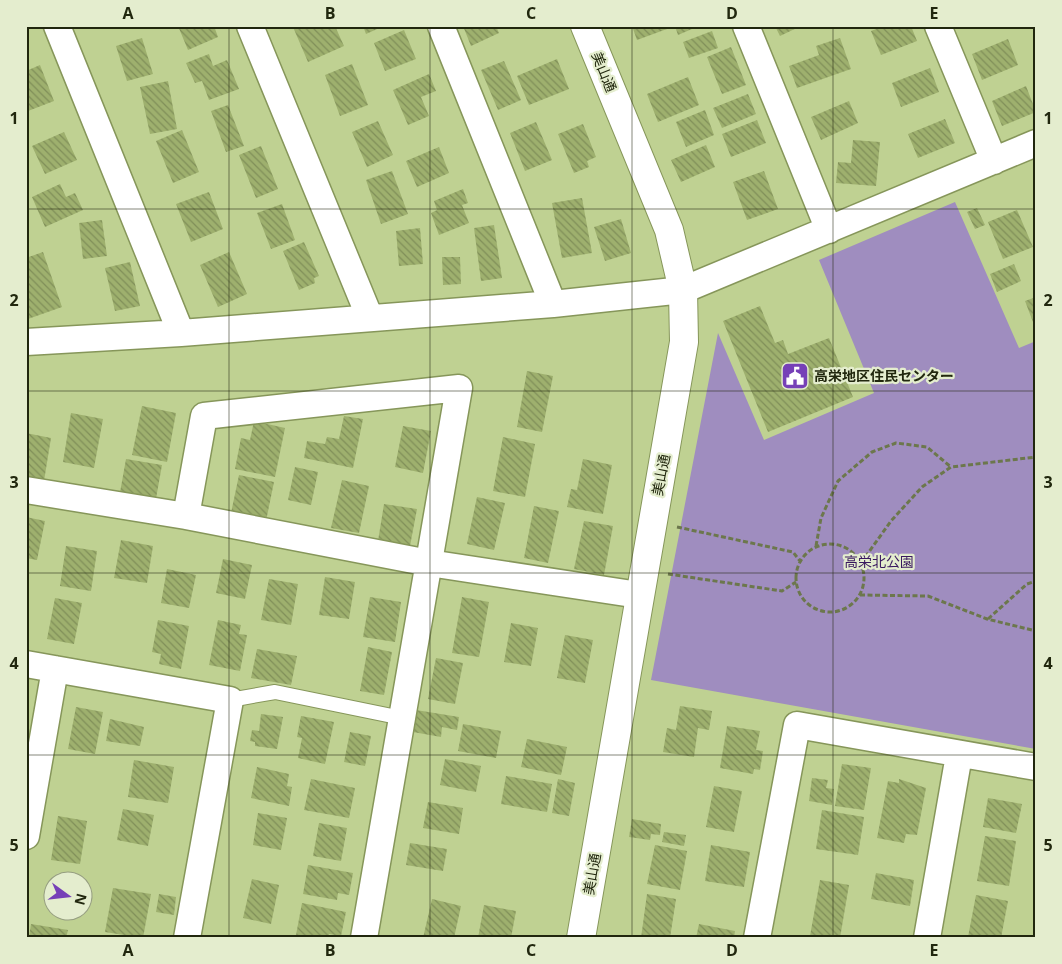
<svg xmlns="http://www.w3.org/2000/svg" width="1062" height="964" font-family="'Open Sans','Noto Sans JP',sans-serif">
<defs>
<pattern id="building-back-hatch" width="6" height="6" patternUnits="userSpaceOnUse" patternTransform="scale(1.25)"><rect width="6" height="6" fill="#9eb06e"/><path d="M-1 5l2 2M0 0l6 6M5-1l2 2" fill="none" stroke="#808f59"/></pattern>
</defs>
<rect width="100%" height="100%" fill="#bfd192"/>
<path fill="#9f8dbf" d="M955 202 1019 348 1036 341V749L651 680 718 333 764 440 874 393 819 260Z"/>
<path fill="url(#building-back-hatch)" d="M178 26H214L218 37 188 50Z
M296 26H335L344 46 308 62 293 27Z
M363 26H384L366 34Z
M463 26H496L499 33 471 46Z
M632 26H666L667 29 637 40Z
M675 26H699L678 35Z
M775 26H801L780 36Z
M884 26H911L917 41 881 55 871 31Z
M404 30 416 59 385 71 374 43Z
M712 31 718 48 689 58 683 42Z
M142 38 153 74 127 81 116 46Z
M840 38 851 69 797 88 789 66 819 55 816 46Z
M1008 39 1018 65 982 80 972 54Z
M731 47 746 85 722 94 707 57Z
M209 54 213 66 227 60 239 89 209 100 202 81 195 83 186 63Z
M557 59 569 89 529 105 517 76Z
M504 61 521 100 498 110 481 70Z
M352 64 368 105 340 116 325 75Z
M40 65 54 101 28 111 26 71Z
M930 68 939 92 901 107 892 83Z
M429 74 436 91 421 97 429 116 408 125 393 90Z
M688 77 699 105 658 122 647 94Z
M168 81 177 129 150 134 140 87Z
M1026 86 1036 112 1002 126 992 101Z
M748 94 756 114 722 128 713 108Z
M849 101 858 123 821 140 811 117Z
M228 105 244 146 226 152 211 111Z
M705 110 714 135 686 147 676 122Z
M945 119 955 143 918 158 908 134Z
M757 120 766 143 731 157 722 134Z
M378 121 393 155 367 167 352 132Z
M536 122 552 160 525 171 510 133Z
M583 124 596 157 587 161 589 167 574 173 558 134Z
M182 130 199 172 173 183 156 141Z
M64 132 77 160 45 174 32 146Z
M853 140 880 142 876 186 836 183 838 162 851 163Z
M706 145 715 167 681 182 671 160Z
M261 146 278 189 256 198 239 155Z
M439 147 449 173 417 187 406 161Z
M392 171 408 214 381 224 366 180Z
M764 171 778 209 747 220 733 182Z
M60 184 66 197 75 193 83 210 45 227 32 197Z
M463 189 468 203 462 205 469 223 439 235 431 213 437 210 434 201Z
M209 192 223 229 191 242 176 204Z
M582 198 592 253 562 258 552 203Z
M282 204 295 240 271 249 257 213Z
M977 208 985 225 975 229 967 212Z
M1017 210 1033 247 1003 259 988 222Z
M621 219 631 253 605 261 594 227Z
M102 220 107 256 83 259 79 223Z
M494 225 502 278 481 281 474 228Z
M420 228 423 264 399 266 396 231Z
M304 242 319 276 314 278 315 283 299 290 283 251Z
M43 252 62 307 28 319 26 258Z
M229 252 247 294 218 307 200 265Z
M442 257H460L461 284 443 285Z
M130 262 140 306 115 311 105 268Z
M1014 264 1021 281 997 292 990 274Z
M1036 297V330L1025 301Z
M760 306 775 343 783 340 788 354 829 338 853 397 768 432 723 321Z
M527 371 553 376 542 432 517 427Z
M142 406 176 413 167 462 132 455Z
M71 413 103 419 94 468 63 462Z
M344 416 363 419 353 468 304 458 307 441 325 444 327 437 339 439Z
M254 421 285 428 275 477 235 469 241 438 250 440Z
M403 426 431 431 423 473 395 467Z
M26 433 51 438 44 481 26 478Z
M503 437 535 444 525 497 493 491Z
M126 459 162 465 155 504 119 498Z
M583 459 612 465 603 514 567 507 571 489 577 490Z
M295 467 318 472 311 505 288 500Z
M239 475 274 482 266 521 231 513Z
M342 480 369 486 359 533 331 528Z
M477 497 505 503 494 550 467 544Z
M384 504 417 509 410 546 378 541Z
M534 506 559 511 548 563 524 558Z
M26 517 45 521 37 560 26 558Z
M584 521 613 526 604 575 574 569Z
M121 540 153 546 147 583 114 578Z
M66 546 97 551 91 591 60 586Z
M223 559 252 565 245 599 216 593Z
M167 569 196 575 189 608 161 603Z
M325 577 355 582 349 619 319 615Z
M269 579 298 584 291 625 261 620Z
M370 597 401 602 395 642 363 637Z
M462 597 489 602 479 657 452 653Z
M55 598 82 603 74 644 47 639Z
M158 620 189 626 181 669 159 664 161 654 152 652Z
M218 620 241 625 239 634 247 635 240 671 209 665Z
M511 623 538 628 531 666 504 662Z
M565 635 593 640 585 683 557 678Z
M368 647 392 652 384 695 360 691Z
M257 649 297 656 291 685 251 678Z
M436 658 463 663 455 704 428 699Z
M680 706 712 711 709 730 698 728 694 757 663 752 667 728 676 730Z
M76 707 103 712 95 754 68 749Z
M416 710 459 717 457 730 442 727 441 737 413 732Z
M261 714 283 717 277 749 255 746V742L250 741 252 730 259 731Z
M301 716 334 722 325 764 298 758 302 738 297 737Z
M110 719 144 727 140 746 106 741Z
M463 724 501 731 496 758 458 751Z
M727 726 760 731 756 750 763 751 760 770 754 769 753 774 720 768Z
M350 732 371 736 365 766 344 762Z
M527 739 567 747 561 775 521 767Z
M445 759 481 766 476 792 440 785Z
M134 760 174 767 168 803 128 797Z
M842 764 871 768 864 810 835 806Z
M257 767 289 774 287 786 292 787 289 806 251 798Z
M506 776 552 784 547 812 501 804Z
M812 778 828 780 826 788 834 789 832 805 809 801Z
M311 779 355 788 349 818 304 810Z
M558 779 575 783 569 816 552 813Z
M899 779 926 788 917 835 906 834 904 843 877 838 888 781 899 783Z
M714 786 742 791 734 832 706 827Z
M988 798 1022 804 1016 833 983 827Z
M428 802 463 808 459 834 423 828Z
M123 809 154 815 148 846 117 840Z
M822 810 864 817 858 855 816 849Z
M258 813 287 818 281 850 253 845Z
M58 816 87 821 80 864 51 860Z
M632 819 661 824 660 835 651 834 650 840 629 837Z
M319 823 347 828 341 861 313 856Z
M664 832 686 835 684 846 662 842Z
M985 836 1016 841 1009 886 977 881Z
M410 843 447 849 443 871 406 865Z
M655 845 687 851 680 890 647 884Z
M711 845 750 852 744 887 705 881Z
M308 865 353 873 349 895 338 893 337 900 303 894Z
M876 873 914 880 910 906 871 899Z
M252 879 279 885 271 924 243 918Z
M820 880 849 885 840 938 810 936Z
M113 888 151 894 143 938 105 932Z
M159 894 176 897 174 915 156 912Z
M647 894 676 899 670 938H641Z
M976 895 1008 901 1001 938 968 937Z
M432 899 461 906 454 938H423Z
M302 903 346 912 341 936 329 934 328 938H309L296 935Z
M484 905 516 911 511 938H478Z
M31 924 68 930 66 938H29Z
M699 924 735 931 734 938H696Z"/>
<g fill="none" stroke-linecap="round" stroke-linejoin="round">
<g stroke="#86965a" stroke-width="16">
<path id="service" d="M230 700 275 692 402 718"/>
</g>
<g stroke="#86965a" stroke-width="29">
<path id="minor" d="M57 26 181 333
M250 26 370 318
M441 26 553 304
M746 26 829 230
M938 26 994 161
M26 342 181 333 553 304 683 290 1036 143
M26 490 186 516 429 563 639 595
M186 516 204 416 459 388 364 938
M26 664 230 700 187 938
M26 836 55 669
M757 938 797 725 1036 767
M927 938 959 755"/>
</g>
<g stroke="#86965a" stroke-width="30">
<path id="tertiary" d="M581 938 684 342 683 290 669 230 585 26"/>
</g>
<path stroke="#6c774c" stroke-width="3" stroke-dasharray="5 2.5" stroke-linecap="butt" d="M677 527 793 552 800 561
M796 578a34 34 0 1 1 68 0a34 34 0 1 1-68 0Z
M816 546 821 518 838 481 872 452 896 443 927 447 951 467
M861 563 891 521 922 487 951 467 1036 457
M668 574 782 591 796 582
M860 595 928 596 987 619 1036 631
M988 619 1027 584 1036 581"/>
<use href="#service" stroke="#fff" stroke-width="14"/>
<use href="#minor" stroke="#fff" stroke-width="26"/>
<use href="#tertiary" stroke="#fff" stroke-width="28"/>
</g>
<path fill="none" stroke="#21270e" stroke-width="1" stroke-opacity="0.55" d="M229 26V938M430 26V938M632 26V938M833 26V938M26 209H1036M26 391H1036M26 573H1036M26 755H1036"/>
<defs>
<g id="civic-square" transform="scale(1.4375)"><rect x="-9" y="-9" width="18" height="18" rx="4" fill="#7640b7" stroke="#e4edce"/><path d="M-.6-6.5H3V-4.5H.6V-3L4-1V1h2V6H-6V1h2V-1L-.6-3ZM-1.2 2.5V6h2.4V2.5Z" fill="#fff"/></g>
</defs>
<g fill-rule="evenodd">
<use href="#civic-square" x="795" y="376"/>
</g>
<g text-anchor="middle" stroke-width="4.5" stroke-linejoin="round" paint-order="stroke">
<g font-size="14" fill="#21270e" stroke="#e4edce">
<text transform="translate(604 72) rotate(68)" y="5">美山通</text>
<text transform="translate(661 475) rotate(-79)" y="5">美山通</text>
<text transform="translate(592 874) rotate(-80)" y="5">美山通</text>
</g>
<g font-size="14" font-weight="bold" fill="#21270e" stroke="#e4edce" text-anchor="start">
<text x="814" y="381">高栄地区住民センター</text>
</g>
<g font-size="14" fill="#39185f" stroke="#e4edce">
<text x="879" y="567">高栄北公園</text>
</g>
</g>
<rect width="1062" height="964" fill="none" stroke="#e4edce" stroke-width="55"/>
<g transform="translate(68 896) rotate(105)"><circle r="24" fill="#e4edce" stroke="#969e81"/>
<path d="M0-4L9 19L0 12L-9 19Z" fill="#7640b7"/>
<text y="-8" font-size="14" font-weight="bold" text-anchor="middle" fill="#21270e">N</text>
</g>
<rect x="28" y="28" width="1006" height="908" fill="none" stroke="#21270e" stroke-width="2"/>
<g font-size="16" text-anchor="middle" font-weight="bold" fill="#21270e">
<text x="128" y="19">A</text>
<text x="330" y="19">B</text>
<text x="531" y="19">C</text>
<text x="732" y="19">D</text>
<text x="934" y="19">E</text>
<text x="14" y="124">1</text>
<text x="1048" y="124">1</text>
<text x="14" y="306">2</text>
<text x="1048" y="306">2</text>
<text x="14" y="488">3</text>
<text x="1048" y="488">3</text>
<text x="14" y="669">4</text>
<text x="1048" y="669">4</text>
<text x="14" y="851">5</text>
<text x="1048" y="851">5</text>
<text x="128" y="956">A</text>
<text x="330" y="956">B</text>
<text x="531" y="956">C</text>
<text x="732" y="956">D</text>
<text x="934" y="956">E</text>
</g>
</svg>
